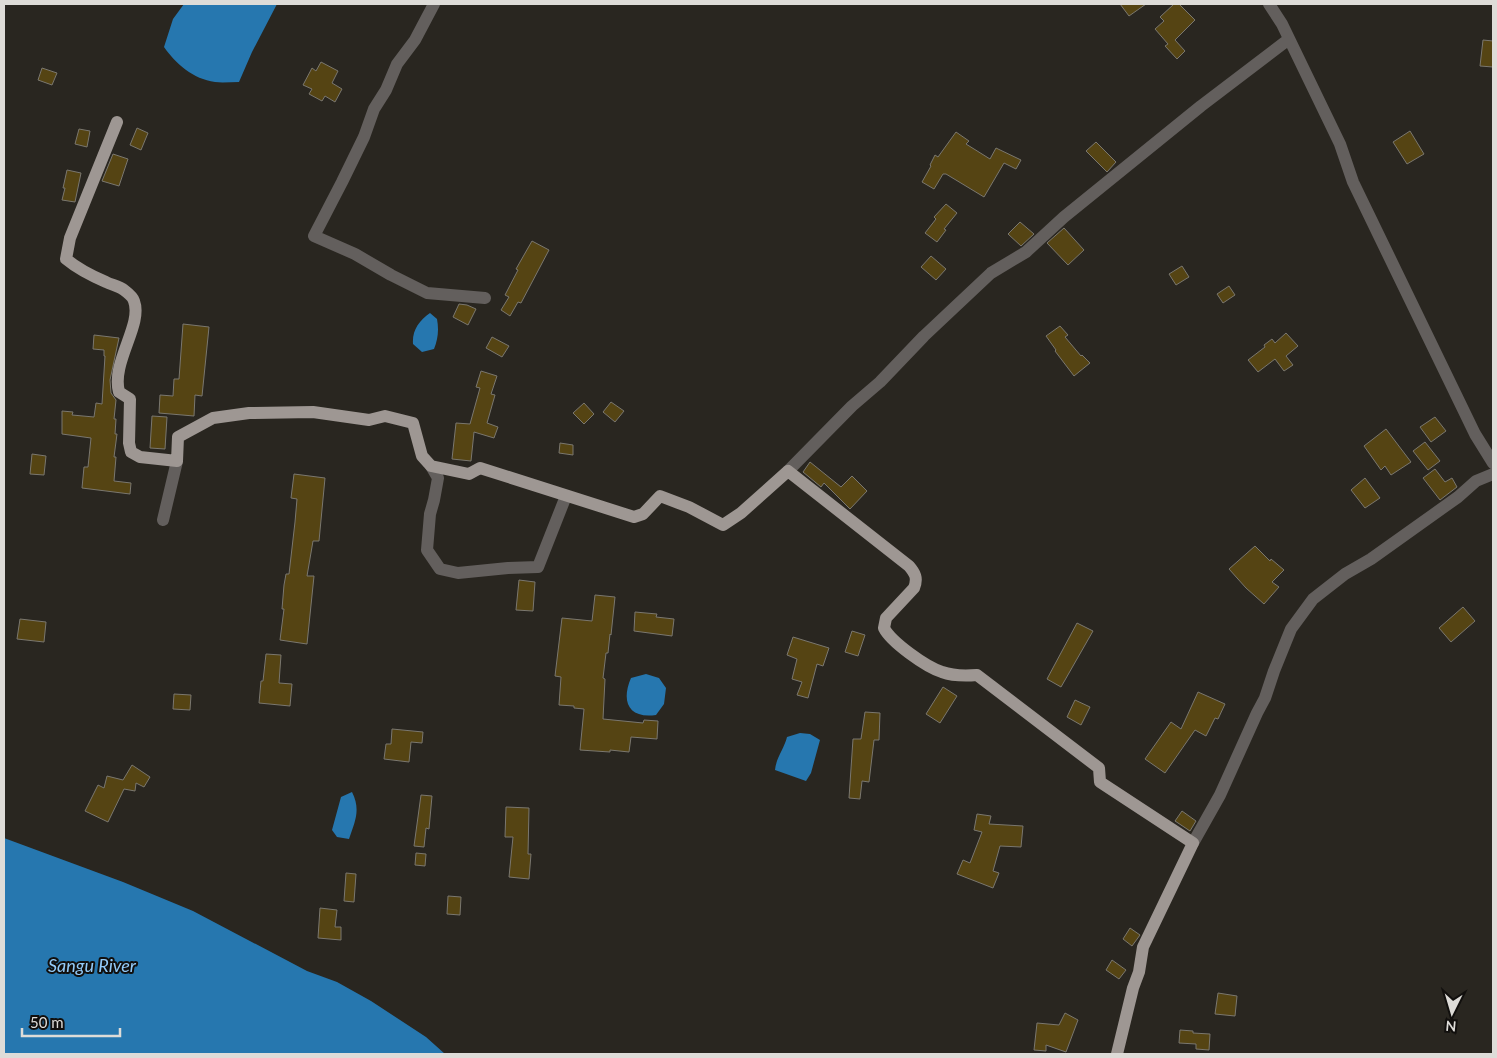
<svg xmlns="http://www.w3.org/2000/svg" width="1497" height="1058" font-family="Lato,sans-serif">
<rect width="100%" height="100%" fill="#292620"/>
<path fill="#2677af" d="M184 4H277L252 52 239 82C231 82 222 83 215 82 193 79 176 64 164 47L173 19Z
M430 313 437 319C439 330 438 339 434 349L422 352 413 344C412 330 419 321 430 313Z
M646 674 659 678 666 688 664 704 656 715C628 719 621 701 631 678Z
M800 733 810 734 820 740 811 773 806 781 775 770C776 758 784 749 787 737Z
M352 792C361 810 355 821 349 839L337 837 332 830 341 797Z
M4 838 123 882 193 911 307 971 337 982 371 1001 426 1037 445 1054H4Z"/>
<path fill="#554413" stroke="#7a776f" d="M1120 4H1146L1129 16Z
M1174 4H1179L1195 20 1175 40 1185 51 1177 59 1165 46 1168 44 1155 29 1164 21 1160 17Z
M1483 40 1493 41V67L1480 66Z
M321 62 338 71 332 83 342 89 335 102 325 96 322 101 309 94 312 89 303 85 312 68 316 71Z
M42 68 57 73 52 85 38 80Z
M137 128 148 133 141 150 130 145Z
M79 129 90 131 87 147 75 144Z
M1410 131 1424 154 1407 164 1393 142Z
M956 132 969 141 966 144 990 159 996 148 1021 160 1016 169 1004 163 984 197 946 174H943L934 189 922 182 931 166 930 165 935 155 938 157Z
M1096 142 1116 162 1107 172 1086 151Z
M113 154 128 159 119 186 102 181Z
M67 170 81 173 75 202 62 200 65 188H63Z
M946 204 957 213 944 229 946 230 937 242 925 233 936 219 934 217Z
M1020 222 1034 234 1021 246 1008 234Z
M1064 228 1084 250 1068 265 1047 243Z
M532 241 549 250 521 303 518 302 510 316 501 310 509 297 505 295 518 270 516 269Z
M931 256 946 269 936 280 921 267Z
M1182 266 1189 277 1176 285 1169 274Z
M1229 286 1235 295 1223 303 1217 294Z
M459 304 467 305 476 309 468 325 453 317Z
M183 324 209 327 202 396 195 395 194 416 159 413 160 395 173 396 174 379H179Z
M1060 326 1068 335 1065 337 1081 356 1082 355 1090 363 1074 376 1055 351 1056 350 1046 336Z
M1286 333 1298 346 1286 356 1293 365 1284 371 1275 359 1258 372 1248 360 1265 347 1264 345 1272 339 1275 343Z
M94 335 119 338 110 380 111 393 116 400 114 419H116L115 434H117L114 457H116L114 481 131 483 130 494 82 488 84 467H88L91 438 62 434V411L73 412 72 415 94 417 96 403 102 404 105 356H104V350L93 349Z
M492 337 509 346 502 357 486 348Z
M481 371 497 376 491 394 495 395 487 423 498 427 494 438 474 432 471 461 452 459 456 423 470 424 480 388 476 387Z
M611 402 624 411 615 422 603 412Z
M584 403 594 414 584 424 573 413Z
M152 416 167 417 165 449 150 448Z
M1435 417 1446 431 1431 442 1420 427Z
M1386 429 1411 462 1391 475 1385 466 1381 470 1364 446Z
M1425 442 1440 461 1428 470 1413 451Z
M560 443 573 445V455L559 453Z
M32 454 46 456 44 475 30 474Z
M810 462 841 487 852 476 867 491 850 509 824 483 821 487 803 472Z
M1435 469 1445 482 1452 478 1457 487 1440 500 1423 478Z
M294 474 325 478 319 541H313L307 576H314L307 644 280 640 284 609H282L284 585 286 574H289L295 522 297 499 291 498Z
M1365 478 1380 498 1365 508 1351 490Z
M1255 546 1270 561 1271 559 1284 570 1272 582 1279 587 1264 604 1246 588 1229 569Z
M519 580 535 582 533 611 516 610Z
M595 595 615 597 611 635 610 634 608 653H606L603 678 605 679 603 719 643 723 644 720 658 721 657 739 631 737 629 752 610 750V752L580 750 584 709 574 708V706L559 705 561 677 555 676 562 618 592 621Z
M1463 607 1475 621 1451 642 1439 628Z
M635 612 657 614 656 617 674 619 672 636 634 631Z
M20 619 46 622 44 642 17 639Z
M1077 623 1093 631 1061 687 1047 679Z
M852 631 865 635 858 656 845 652Z
M793 637 829 648 823 666 817 664 808 698 797 695 802 682 792 679 797 659 787 655Z
M266 654 281 655 279 683 292 684 290 706 259 703 261 681H263Z
M943 687 957 696 940 723 926 714Z
M1198 692 1225 704 1218 719 1215 718 1206 736 1195 730 1165 773 1145 759 1171 722 1181 729Z
M174 694 191 695 190 710 173 709Z
M1075 700 1090 707 1081 725 1067 717Z
M865 712 880 713 879 740H874L869 782 862 781 860 799 849 798 853 739H861Z
M392 729 423 732 422 743 411 742 409 762 384 759 386 744H391Z
M132 765 150 777 144 787 136 783 135 791 124 789 108 822 85 811 98 785 104 788 107 776 123 780Z
M421 795 432 796 429 829 426 828 424 847 414 846Z
M506 807 529 808 528 854H531L529 879 509 877 513 837H505Z
M1182 811 1196 821 1190 831 1175 821Z
M977 814 991 816 989 824 1023 826 1021 847 1000 846 993 871 999 873 993 888 957 874 963 860 970 863 982 832 974 830Z
M416 853 426 854 425 866 415 865Z
M346 873 356 874 354 902 344 901Z
M448 896 461 897 460 915 447 914Z
M320 908 337 910 335 927H341V940L318 938Z
M1130 928 1140 935 1132 946 1123 939Z
M1112 960 1126 970 1119 979 1106 970Z
M1218 993 1237 996 1235 1016 1215 1014Z
M1065 1013 1078 1020 1066 1052 1046 1045V1051L1034 1050 1037 1023 1059 1025Z
M1180 1030 1193 1031V1033L1210 1034 1209 1050 1196 1049V1044L1179 1043Z"/>
<g fill="none" stroke-linecap="round" stroke-linejoin="round">
<path stroke="#635f5d" stroke-width="12" d="M434 4 415 40 397 64 386 90 374 109 364 137 342 182 314 236 355 254 391 275 427 293 485 298
M1269 4 1282 24 1340 144 1353 182 1475 434 1493 463
M431 466 438 478 434 500 430 514 427 550 440 569 458 573 508 568 538 567 566 496
M788 471 852 406 880 382 924 336 991 273 1026 252 1064 217 1201 106 1289 39
M163 520 177 461
M1193 843 1220 795 1257 713 1265 698 1274 671 1291 629 1313 599 1345 574 1371 559 1458 497 1476 481 1493 474"/>
<path stroke="#9e9793" stroke-width="12" d="M117 122 70 238 66 259C78 269 92 276 106 282 112 285 119 286 124 290 128 293 133 297 134 301 143 325 111 362 119 392L130 399 129 443 131 452 140 457 177 461 178 437 213 418 249 413 313 412 369 420 385 416 413 423 422 456 431 466 469 474 480 468 634 517 643 514 660 496 689 507 723 525 741 513 788 471 909 566C915 573 918 578 914 588L886 618 884 628C891 642 926 667 942 672 953 676 965 676 977 675L1099 768 1100 782 1193 843 1143 947 1139 972 1133 988 1117 1054"/>
</g>
<g text-anchor="middle" stroke-width="4" stroke-linejoin="round" paint-order="stroke">
<g font-size="18" font-style="italic" fill="#92caf8" stroke="#110f0d">
<text x="92" y="972">Sangu River</text>
</g>
</g>
<rect width="1497" height="1058" fill="none" stroke="#dedcd8" stroke-width="10"/>
<g transform="translate(1452 1013) rotate(185)" stroke="#110f0d" stroke-width="4" paint-order="stroke">
<path d="M0-4L9 19L0 12L-9 19Z" fill="#dedcd8"/>
<text y="-8" font-size="14" font-weight="bold" text-anchor="middle" fill="#dedcd8">N</text>
</g>
<path d="M22 1028v8h98v-8" fill="none" stroke="#dedcd8" stroke-width="2.5"/>
<text x="30" y="1028" font-size="15" fill="#dedcd8" stroke="#110f0d" stroke-width="4" paint-order="stroke">50 m</text>
</svg>
